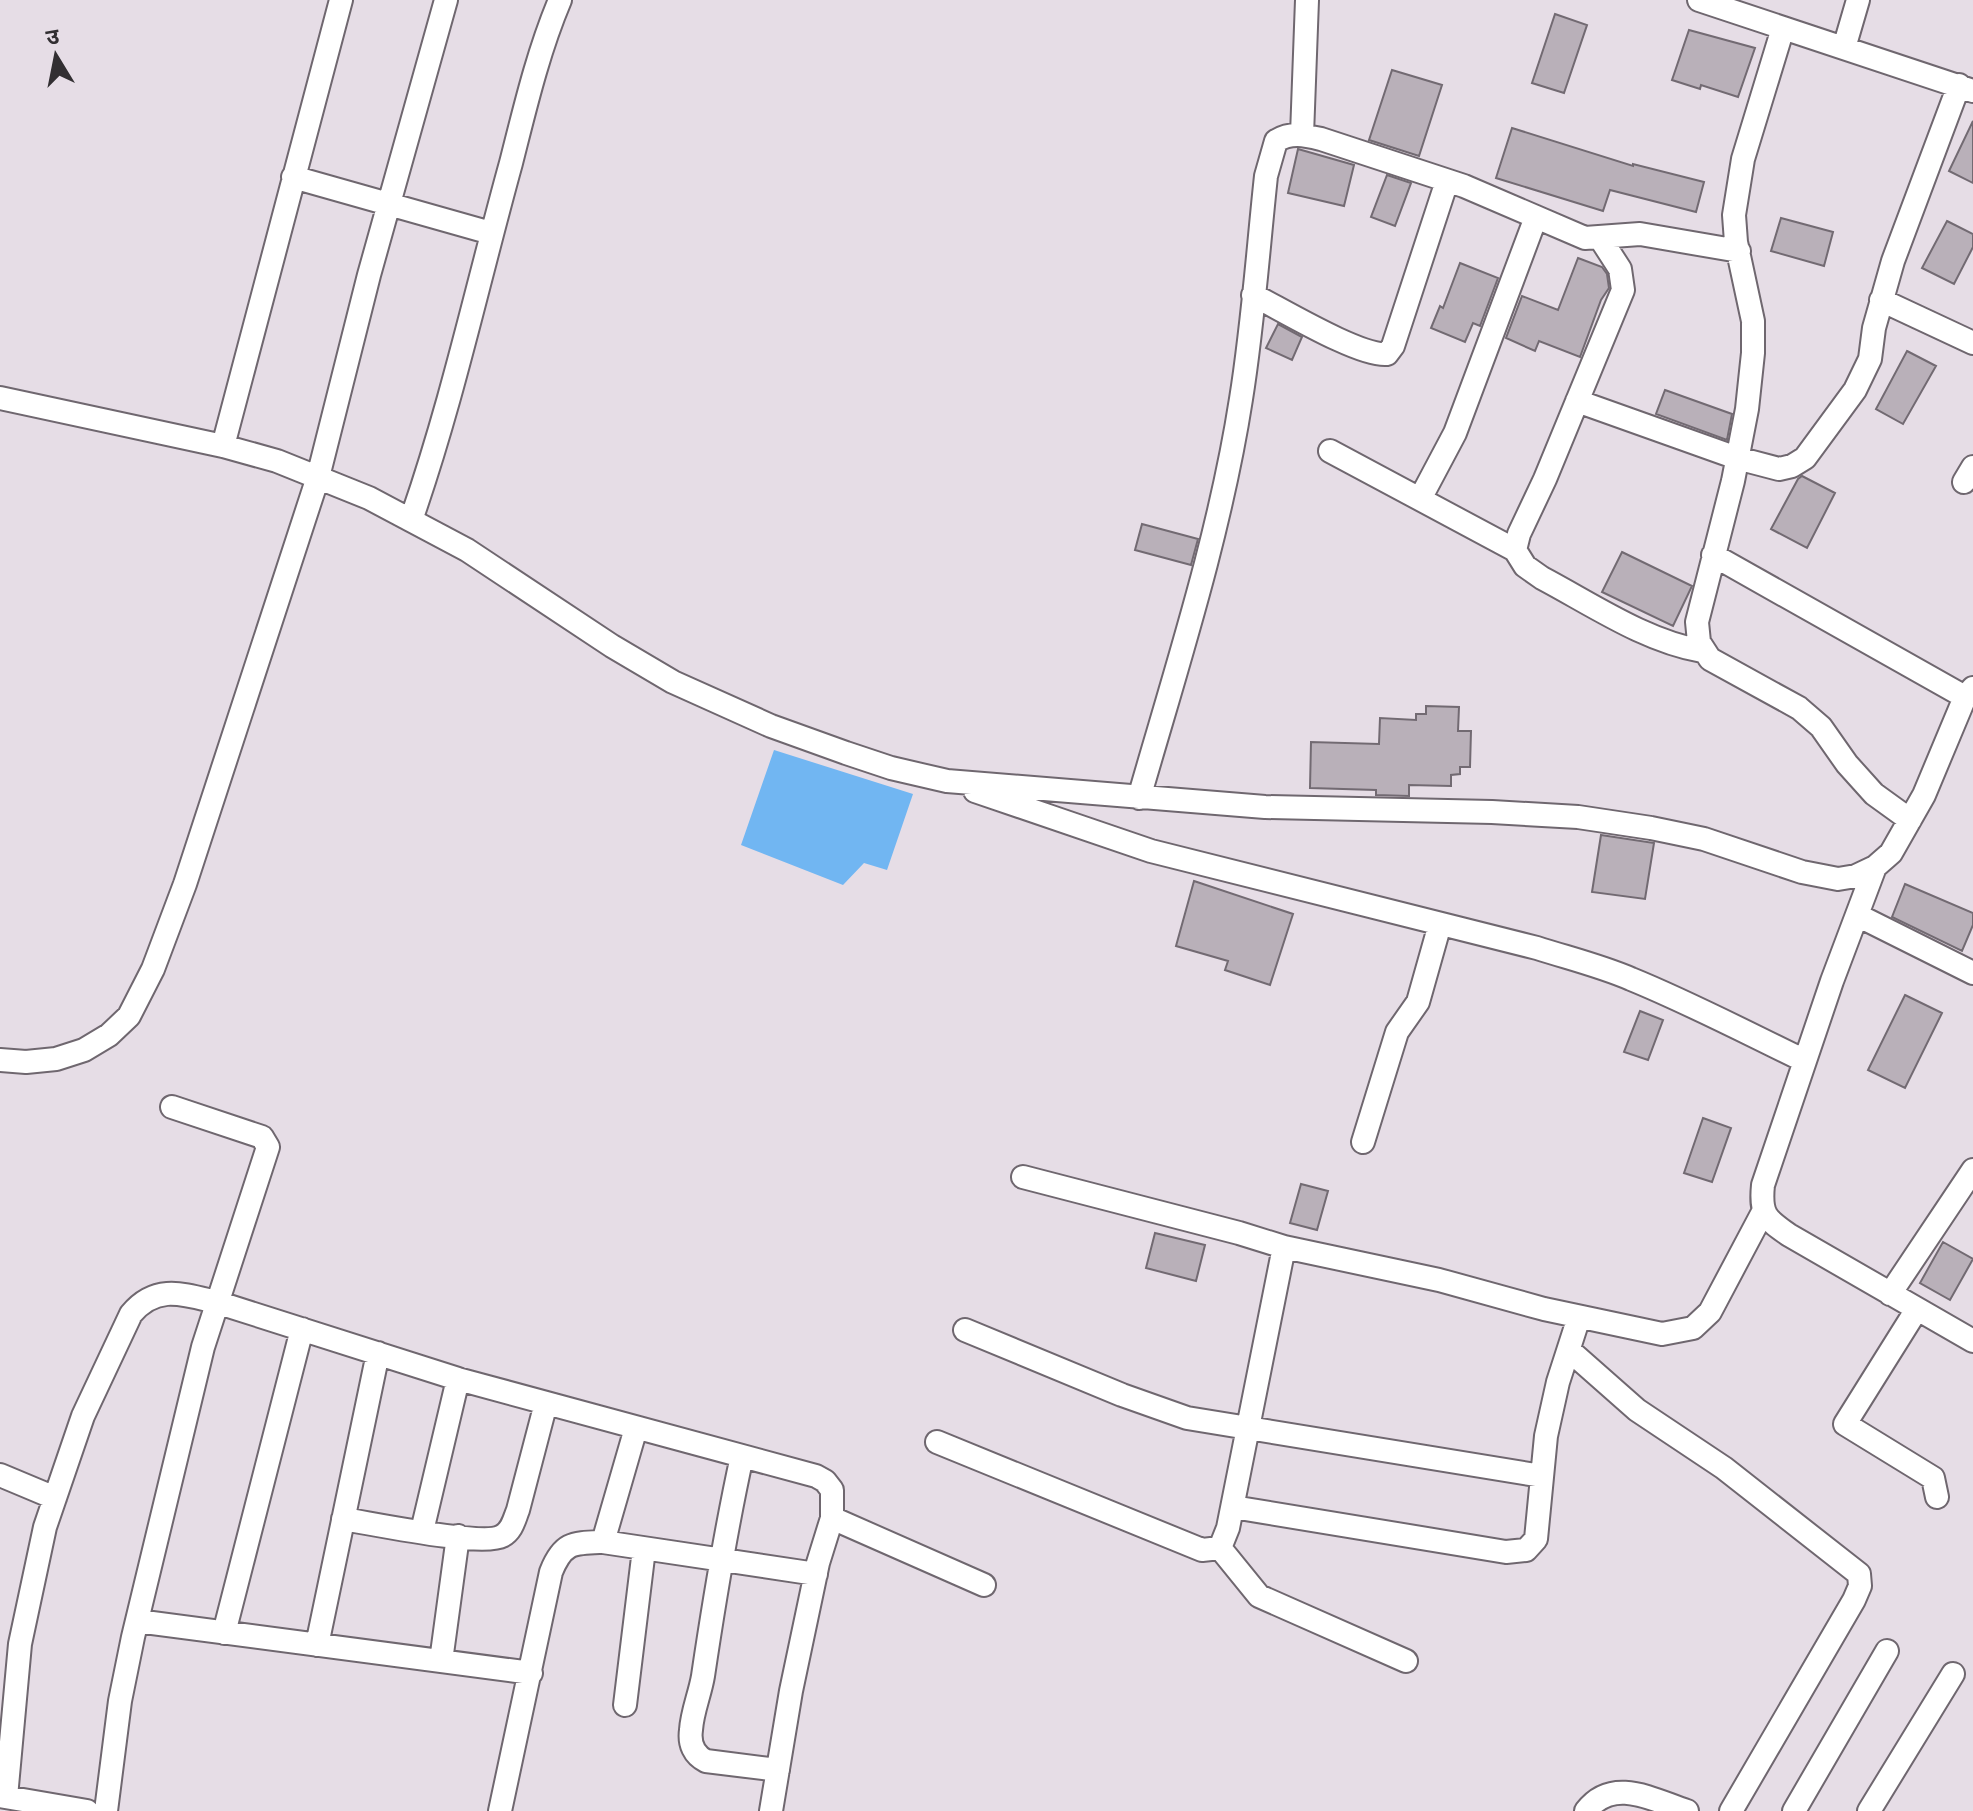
<svg xmlns="http://www.w3.org/2000/svg" width="1973" height="1811" font-family="'Libre Baskerville','Noto Sans Devanagari',serif">
<rect width="100%" height="100%" fill="#e6dde6"/>
<path fill="#71b6f2" d="M774 750 913 794 887 870 864 863 843 885 741 845Z"/>
<path fill="#b9b0b9" stroke="#726a72" stroke-width="2" d="M1555 14 1587 25 1564 93 1532 83Z
M1689 30 1755 48 1738 97 1701 85 1700 89 1672 80Z
M1392 70 1442 85 1419 156 1369 140Z
M1973 121V183L1949 171Z
M1512 128 1633 166V164L1704 182 1696 212 1610 190 1603 211 1496 178Z
M1298 149 1354 165 1344 206 1288 193Z
M1387 175 1411 183 1395 226 1371 217Z
M1781 218 1833 232 1824 266 1771 251Z
M1947 221 1973 234V247L1954 284 1922 268Z
M1578 258 1602 267 1607 274 1609 288 1601 300 1580 357 1539 341 1535 351 1506 338 1522 296 1558 310Z
M1460 263 1498 278 1480 326 1473 323 1465 342 1431 328 1440 306 1443 308Z
M1278 324 1302 337 1292 360 1266 348Z
M1907 351 1936 366 1903 424 1876 409Z
M1665 390 1732 414 1727 440 1656 414Z
M1802 476 1835 493 1807 548 1771 529 1798 479Z
M1142 524 1198 539 1191 565 1135 550Z
M1622 552 1692 586 1673 626 1602 592Z
M1426 706 1459 707 1458 731H1471L1470 767H1460V774L1451 775V786L1409 785V796L1376 795V790L1310 788 1311 742 1379 744 1380 718 1416 720V714H1426Z
M1601 835 1654 843 1645 899 1592 892Z
M1194 881 1293 914 1270 985 1225 970 1228 961 1176 946Z
M1905 884 1973 913V925L1962 951 1892 917Z
M1905 995 1942 1013 1905 1088 1868 1070Z
M1640 1011 1663 1020 1648 1060 1624 1052Z
M1703 1118 1731 1128 1712 1182 1684 1173Z
M1301 1184 1328 1191 1317 1230 1290 1223Z
M1155 1233 1205 1245 1196 1281 1146 1268Z
M1943 1242 1973 1259 1950 1300 1920 1283Z"/>
<g fill="none" stroke-linecap="round" stroke-linejoin="round">
<g stroke="#6f676f" stroke-width="26">
<path id="minor" d="M1699 0 1973 91
M1783 28 1743 159 1734 215 1736 242 1753 321V353L1747 409 1733 481 1697 622 1699 642 1710 659 1799 708 1821 727 1847 764 1874 794 1910 820
M1844 48 1858 0
M1302 135 1307 0
M293 177 491 233
M1600 238 1620 269 1623 290 1545 479 1519 534 1515 550 1525 566 1542 578C1593 605 1645 641 1702 651
M1253 295C1281 309 1360 357 1387 354L1393 346 1447 181
M1881 300 1973 343
M0 398 223 446 277 461 369 498 467 550 612 646 673 682 771 726 846 753 891 768 947 781 1265 807 1492 812 1578 817 1651 828 1704 839 1802 872 1838 879 1856 876 1875 867 1891 853 1924 795 1965 697 1973 688
M1577 401 1737 458 1779 469 1792 466 1805 458 1855 390 1870 359 1874 328 1893 261 1959 85
M223 446 341 0
M1330 451 1515 550
M1964 482 1973 467
M1420 499 1455 433 1536 217
M411 520C452 403 478 282 511 163 525 108 538 52 560 0
M1713 555 1965 697
M975 791 1151 851 1537 948C1568 958 1601 966 1631 979 1690 1003 1747 1033 1805 1061
M1139 798C1177 666 1220 534 1241 399 1253 325 1258 250 1266 176L1276 141C1291 132 1304 135 1321 139L1464 186 1585 238 1640 234 1739 251
M1875 867 1832 981 1763 1185C1760 1215 1766 1219 1789 1235L1973 1341
M1857 915 1973 973
M0 1060 26 1062 56 1059 84 1050 109 1035 129 1016 153 969 185 884 318 477 369 275 446 0
M1363 1142 1397 1032 1418 1002 1440 924
M1023 1177 1239 1233 1284 1247 1439 1280 1544 1309 1662 1334 1693 1328 1710 1312 1763 1212
M1890 1294 1973 1170
M1917 1309 1845 1424 1933 1478 1937 1497
M965 1330 1122 1395 1187 1418 1542 1476
M1569 1350 1637 1410 1724 1468 1859 1574 1860 1586 1854 1600 1731 1811
M937 1442 1202 1550 1220 1548 1228 1528 1284 1247
M742 1456C726 1529 714 1602 703 1676 700 1694 692 1712 691 1730 689 1744 694 1755 706 1761L778 1770
M0 1475 55 1498
M1233 1507 1506 1552 1526 1550 1536 1539 1546 1436 1558 1382 1579 1317
M832 1518 984 1585
M343 1519C370 1523 483 1547 502 1536 512 1531 514 1520 518 1510L546 1403
M422 1531 458 1379
M603 1542 636 1428
M1220 1548 1259 1596 1406 1661
M137 1621 531 1673
M224 1633 302 1329
M317 1645 378 1353
M441 1661 458 1536
M625 1705 644 1549
M0 1796 87 1811
M6 1797 20 1644 45 1527 83 1416 131 1314C156 1284 183 1294 216 1302L458 1379 816 1476 825 1481 832 1490V1518L818 1563 791 1691 771 1811
M106 1811 120 1701 133 1637 203 1347 268 1147 262 1137 172 1107
M500 1811 551 1572C563 1542 573 1543 603 1542L816 1574
M1586 1811C1613 1776 1653 1800 1687 1811
M1794 1811 1887 1651
M1869 1811 1953 1674"/>
</g>
<use href="#minor" stroke="#fff" stroke-width="22"/>
</g>
<g transform="translate(56 56) rotate(350)" stroke="#e6dde6" stroke-width="6" paint-order="stroke">
<path d="M0-6L14 30L0 20L-14 30Z" fill="#322f32"/>
<text y="-12" font-size="22" font-weight="bold" text-anchor="middle" fill="#322f32">उ</text>
</g>
</svg>
